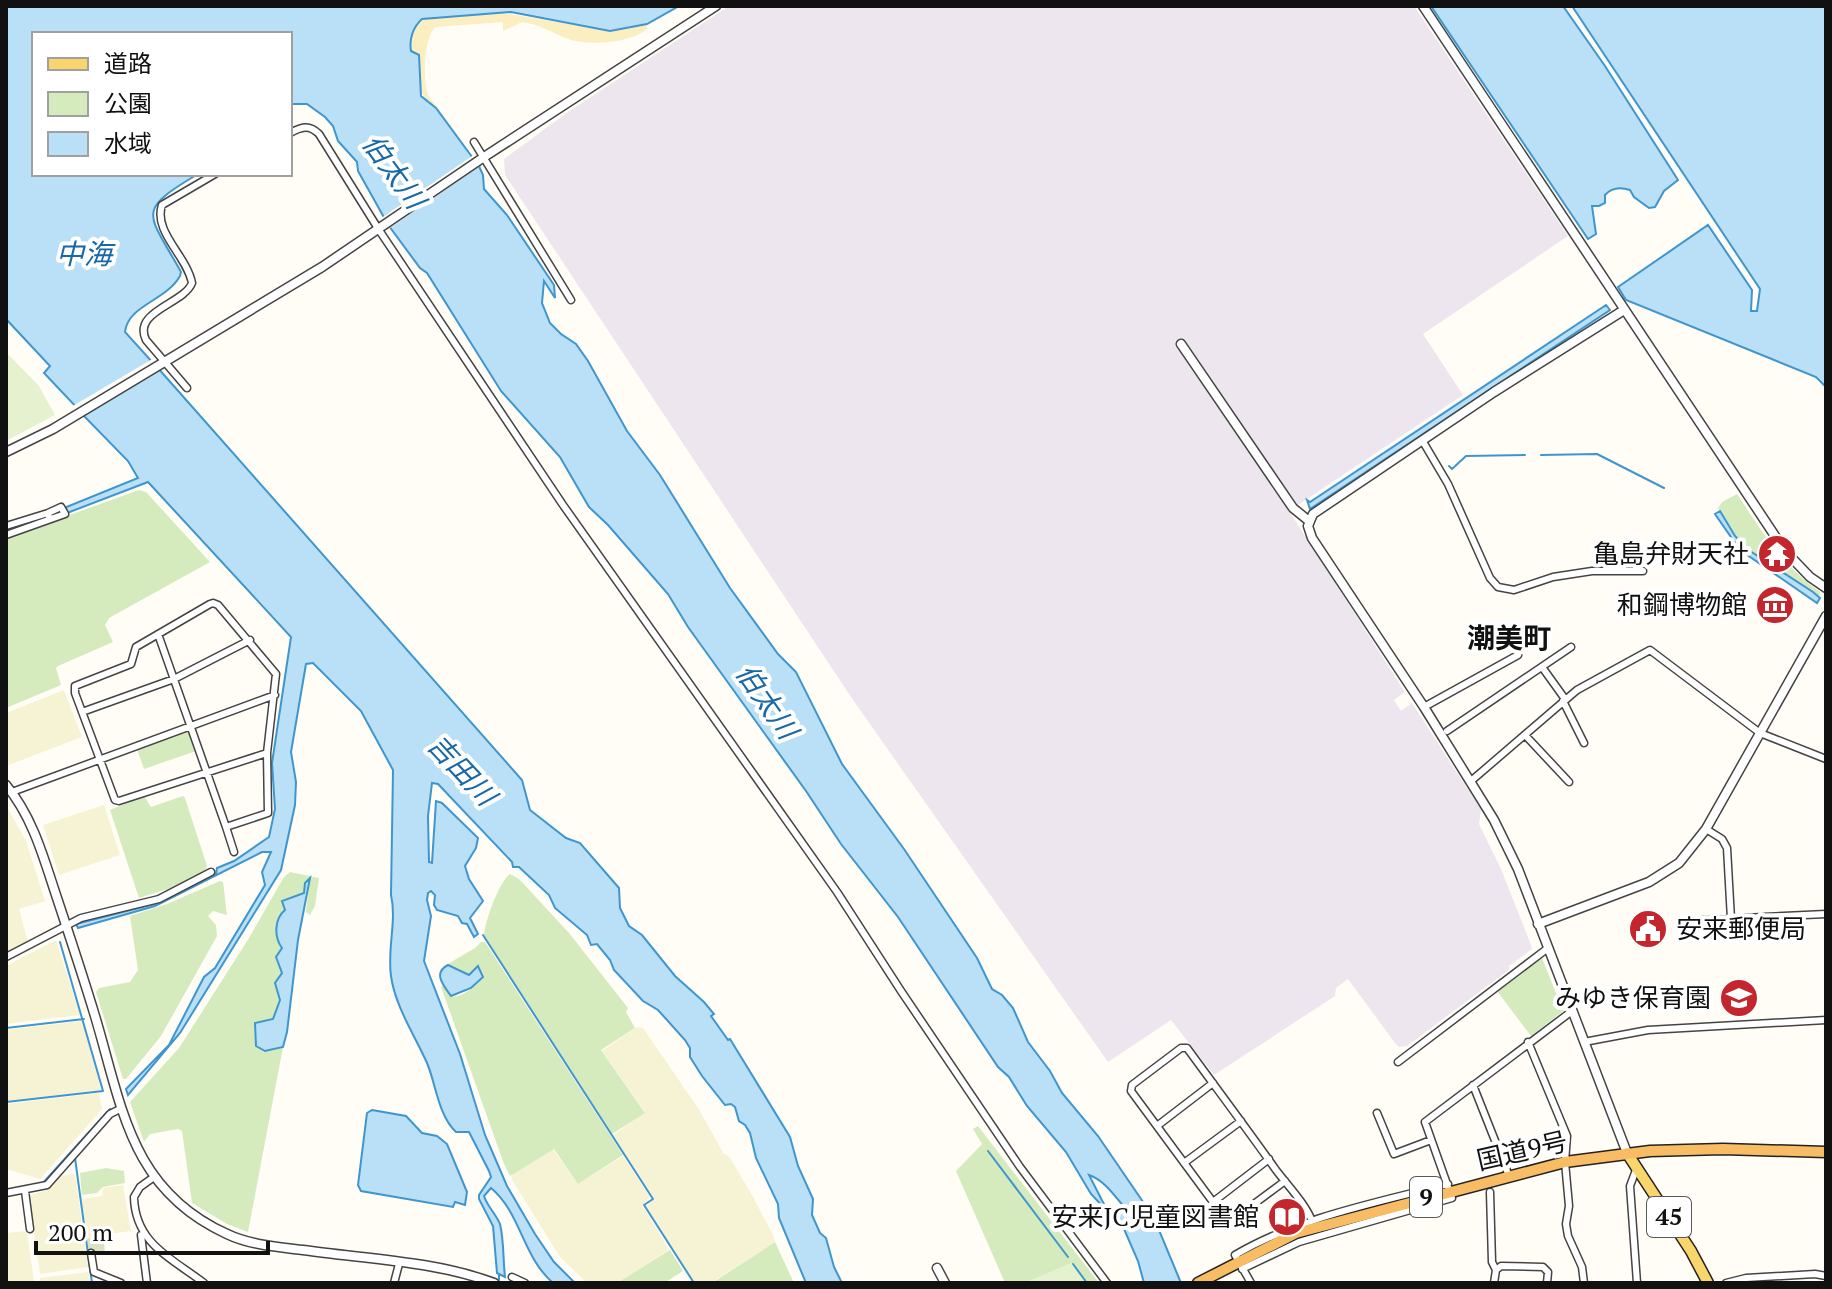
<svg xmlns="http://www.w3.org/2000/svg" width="1832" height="1289" font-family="'PT Serif','Noto Sans JP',serif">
<rect width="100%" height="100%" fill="#fffdf5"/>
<path fill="#eee6ef" d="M729 6H1414L1568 236 1423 334 1463 395 1289 511 1405 692 1394 700 1401 711 1412 703 1481 810 1479 824 1501 869 1531 945 1532 949 1509 966 1510 969 1407 1046 1399 1047 1395 1043 1348 979 1336 988 1335 996 1214 1075 1171 1020 1108 1062 853 700 505 175 504 159 568 112Z"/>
<path fill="#f6f3d4" d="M64 690 82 737 6 766V713Z
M6 805 26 841 45 901 19 909 28 942 6 953Z
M104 805 120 855 59 875 43 825Z
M56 940 80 1015 6 1024V966Z
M82 1021 101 1090 6 1101V1030Z
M637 1027 643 1028 698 1108 724 1154 729 1156 753 1197 773 1235 775 1242 711 1283H695L646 1207 654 1198 613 1135 645 1112 602 1051Z
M99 1093 102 1109 40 1179 6 1169V1104Z
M553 1149 578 1184 623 1156 650 1197 642 1205 669 1250 617 1283H587L560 1257 512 1180V1175Z
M75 1174 88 1267 40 1274 28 1196 47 1190 61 1176Z
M123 1185 131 1231 87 1237 82 1199 102 1196 103 1188Z
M27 1231 34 1283H6V1233Z
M88 1272 90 1283H40V1278Z"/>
<path fill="#d5ebbd" d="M139 490 146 492 210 562 109 618 105 625 113 642 58 666 56 668 61 685 6 708V538Z
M1737 494C1761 530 1783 567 1820 592L1819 597 1747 549 1735 536 1718 508 1722 502Z
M189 731 196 751 144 769 137 749Z
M144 796 151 807 183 796 185 798 207 866 205 871 171 888 139 898 110 810Z
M290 872 319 878 315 906 310 915 306 912 310 878 305 883 304 893 282 901 285 910C273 919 274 937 282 948L276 957 282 973 275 983 280 1000 272 1019 255 1022 256 1046C264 1053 273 1051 283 1047L248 1232 227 1224 192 1203 182 1131 178 1129 150 1134 144 1142 130 1102 179 1048 249 938 284 877Z
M510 874 519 879 569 933 628 1008 626 1012 635 1028 601 1050 645 1113 612 1134 484 935C485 921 499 882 510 874Z
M220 881 223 882 227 915 213 911 208 916 216 925 217 936 161 1036 126 1079H123L96 992 99 988 130 982 138 970 130 916 167 904Z
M481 942H485L623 1155 578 1184 554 1149 512 1175 510 1176 504 1164 441 987 444 984 451 997C464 997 475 986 484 977L479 966 470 975 446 965 475 948Z
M1542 958 1563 1011 1531 1036 1497 991Z
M978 1126 1099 1283H1005L956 1171 982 1144 973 1129Z
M106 1168 124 1171 125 1183 103 1187 97 1193 82 1195 80 1173Z
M775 1242 794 1283H712Z
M670 1250 683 1271 664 1283H617Z"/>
<path fill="#fbeec1" d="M497 12 610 31 645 25 648 28C631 44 584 47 563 37 550 31 537 24 522 22L503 31V22L435 27C424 39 423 75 427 91 428 98 434 102 437 108 415 98 420 76 419 55L411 50 412 35 417 24 429 17Z"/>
<path fill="#d9e3c4" d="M103 1236 105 1252 89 1254 87 1238Z"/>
<path fill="#e6f2cf" d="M6 352 39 386 55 415 6 441Z
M1071 1263 1086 1283H1024Z"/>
<path fill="#b9e0f7" stroke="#3f96cf" stroke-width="2" d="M6 6H679L647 24 610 31 511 12 422 19C413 27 409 39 411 51L419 55 421 96 436 108 475 161 386 221 358 171 357 162 338 141 333 126 325 117 307 104H290V34H34V174H198C134 212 148 212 181 272L180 276C166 301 128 305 125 332L154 364 79 410 44 373 50 366 6 319Z
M1431 6H1563L1605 66 1678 180 1664 191 1655 207 1649 208 1634 197 1630 190C1621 187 1612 187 1605 195V203L1599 206H1592L1596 234 1588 239Z
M1572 6H1826V387L1816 377 1626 300 1618 287 1708 225 1752 290 1751 311H1757L1760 289Z
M478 164 483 175 484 189 507 215 554 285 555 298 544 281 542 303 550 323 561 334 576 344 588 361 627 431 660 475 730 588 778 654 796 672 842 764 904 849 977 958 992 989 1002 995 1013 1008 1028 1042 1050 1071 1062 1093 1098 1136 1154 1218 1181 1283H1144L1138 1261 1117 1213V1210L1122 1211 1124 1207C1114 1195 1104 1180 1089 1175L1108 1212 1091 1194 1066 1152 1027 1106 1009 1077 998 1067 898 917 841 844 806 791 688 627 668 594 608 525 589 507 560 457 501 391 427 273 420 268 389 226Z
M1606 305 1610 310 1310 509 1307 500 1310 502Z
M157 367 522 780 530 810 566 838 580 843 619 888 620 908 629 926 642 935 675 976 704 1002 714 1014 711 1016 728 1040 730 1039 790 1137 798 1166 813 1199 812 1215 820 1233 826 1238 834 1267 842 1283H806L779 1218 778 1204 756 1158 750 1133 745 1125 739 1121 735 1107 731 1104 725 1105 702 1076 690 1057V1048L685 1040 658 1010 643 1001 614 970 610 960 597 944 591 945 587 935 555 908 549 895 519 867H513L512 862 438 784 432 783 428 816 429 862 432 863 436 801 442 803 478 838 476 848 465 866 469 879 483 901 470 918 478 934 474 937 467 924 462 923 458 916 437 910 434 905 435 895 431 891 428 893 427 900 431 916 424 961 460 1054 485 1135 507 1186 535 1234 554 1262 575 1283H553C522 1256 521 1213 491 1188L484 1196C487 1206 496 1214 500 1224 504 1240 503 1260 505 1277L497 1273 493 1226 479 1199V1195L491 1177 489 1171 469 1132H456C438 1115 436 1084 427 1063 415 1036 395 1006 391 976 387 949 397 921 391 895L393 770 361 711 313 663 306 664 291 752 296 782 295 805 281 870 180 1033 128 1095 126 1089 169 1045 204 977 215 968 265 885 262 872 271 852H262L155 906 78 928 76 924 154 904 216 874 217 868 234 861 269 837 275 809 272 763 291 637 148 482 67 513 64 508 138 478 128 461 82 414Z
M1720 511 1735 536 1747 549 1813 592 1820 598 1817 603 1740 550 1715 514Z
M310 878 298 940 287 1032 283 1047 265 1051 256 1046 255 1023 273 1019 280 1000 275 983 282 973 276 957 282 948C274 937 274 919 285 910L282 901 304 893 305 883Z
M448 965 469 975 478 966 483 977 471 988 451 996C444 986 432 973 448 965Z
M372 1110 406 1116 422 1133 437 1136 447 1144 467 1192 465 1205 455 1202 453 1207 361 1191 358 1185 367 1113Z"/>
<path fill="#fffdf5" d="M475 154 482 165 387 230 380 219Z
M154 358 163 368 80 418 71 407Z"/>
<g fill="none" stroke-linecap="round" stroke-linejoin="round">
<path stroke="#3f96cf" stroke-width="2" d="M1541 455 1597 454 1664 488
M1449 466 1452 469 1466 456 1525 455
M6 531 46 517
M483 935 653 1199 644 1205 694 1283
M6 1028 84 1019
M6 1102 103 1091 60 942
M988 1151 1068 1257
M75 1158 92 1283
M42 1184 110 1109
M1073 1264 1087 1283
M499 1275V1283"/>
<g stroke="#444" stroke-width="9">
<path id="minor" d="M290 133C301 127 309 124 319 134L379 230 563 505 837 892 901 991 1020 1167 1107 1283
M474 142 571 300
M187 388 146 340C132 311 184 304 192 283 187 256 153 232 162 205L215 174
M1422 440 1448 484 1490 578 1498 587 1514 590 1553 577 1592 571H1643
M6 526 48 513 49 517
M6 535 65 514 61 507 48 513
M158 634 226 827 268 813 267 753 276 674 218 605 213 603 210 604 136 647 131 664 75 686V693L115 800 119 801 267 753
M1542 667 1565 699
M1563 701 1584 743
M1424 707 1518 655
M82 712 174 679 250 640
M1447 731 1571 647
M1525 735 1569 782
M1471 781 1577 690 1650 650 1760 733 1826 759
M12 792 275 695
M226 827 234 852
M1706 829 1722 839 1727 848 1731 919
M1702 920 1826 914
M6 957 81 918 159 899 211 872
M1528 1042 1567 1136 1565 1162 1569 1206 1566 1224 1568 1236 1582 1267 1584 1283
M1584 1042 1648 1030 1826 1020
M1398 1062 1548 948
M1473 1085 1509 1176
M1377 1113 1394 1154 1431 1140
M1157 1126 1213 1083
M1184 1163 1241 1121
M1636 1170 1630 1186 1637 1283
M154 1177 140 1187 134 1197C135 1243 171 1258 204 1283
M1285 1181 1231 1221H1227L1131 1091 1132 1085 1181 1048H1187C1217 1089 1247 1129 1276 1170 1288 1186 1305 1203 1312 1221
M25 1191 30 1229
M1490 1192 1492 1262 1496 1270 1494 1283
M6 1193 47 1185 110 1114 120 1109
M1213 1202 1269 1159
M141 1235 147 1283
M91 1253 94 1272 121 1283
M1242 1269 1299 1242 1452 1198 1425 1122 1572 1011
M1496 1270 1501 1266 1543 1267 1548 1272 1547 1283
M512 1277 525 1283
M394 1283 399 1264
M1251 1283 1235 1255C1300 1217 1375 1203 1448 1184
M1726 1283 1746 1278 1815 1274 1826 1276"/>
</g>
<g stroke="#444" stroke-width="11">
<path id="tertiary" d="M1423 6 1785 551 1810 577 1826 588
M1624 310 1494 392 1313 514 1308 526 1312 538 1424 707 1494 820 1518 869 1627 1153
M1181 344 1293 508 1309 521
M6 452 53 429 322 267 484 157 716 6
M6 785C31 815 42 852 54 889 68 931 82 973 95 1016 122 1106 130 1190 227 1234 250 1245 278 1247 303 1250 366 1259 435 1261 494 1283
M1538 924 1649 882 1679 863 1706 829 1826 616
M937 1268 945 1283"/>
</g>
<g stroke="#222" stroke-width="13">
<path id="primary" d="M1627 1153 1691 1251 1708 1283"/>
</g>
<g stroke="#222" stroke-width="13">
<path id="trunk" d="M1198 1283 1296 1233 1565 1162 1650 1151 1723 1149 1826 1152"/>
</g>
<use href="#minor" stroke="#fff" stroke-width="6"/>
<use href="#tertiary" stroke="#fff" stroke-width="8"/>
<use href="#primary" stroke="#f9d66b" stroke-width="10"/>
<use href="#trunk" stroke="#f7bc64" stroke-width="10"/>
</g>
<defs>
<g id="temple-disc" transform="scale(2)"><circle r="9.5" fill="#c4262e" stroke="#fff"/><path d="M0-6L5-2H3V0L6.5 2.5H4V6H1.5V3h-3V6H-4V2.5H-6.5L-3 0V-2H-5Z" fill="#fff"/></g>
<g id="museum-disc" transform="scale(2)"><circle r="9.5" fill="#c4262e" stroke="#fff"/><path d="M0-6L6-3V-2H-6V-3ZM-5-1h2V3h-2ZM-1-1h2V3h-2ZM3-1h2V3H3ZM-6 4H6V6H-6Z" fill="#fff"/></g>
<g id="civic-disc" transform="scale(2)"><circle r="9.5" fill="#c4262e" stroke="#fff"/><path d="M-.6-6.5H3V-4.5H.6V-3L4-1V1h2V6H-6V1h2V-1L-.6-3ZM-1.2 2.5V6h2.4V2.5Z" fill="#fff"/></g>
<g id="school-disc" transform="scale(2)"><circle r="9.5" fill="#c4262e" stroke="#fff"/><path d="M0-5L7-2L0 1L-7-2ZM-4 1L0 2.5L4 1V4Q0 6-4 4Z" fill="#fff"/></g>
<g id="library-disc" transform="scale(2)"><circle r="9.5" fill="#c4262e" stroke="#fff"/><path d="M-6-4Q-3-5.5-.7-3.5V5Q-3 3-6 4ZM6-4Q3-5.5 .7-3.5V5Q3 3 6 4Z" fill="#fff"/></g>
</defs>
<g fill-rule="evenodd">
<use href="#temple-disc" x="1777" y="554"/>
<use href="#museum-disc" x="1775" y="605"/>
<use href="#civic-disc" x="1648" y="929"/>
<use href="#school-disc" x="1739" y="998"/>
<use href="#library-disc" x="1287" y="1217"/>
</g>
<g text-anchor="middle" stroke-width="8" stroke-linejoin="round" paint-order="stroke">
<g fill="#fff" stroke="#585858" stroke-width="2">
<rect x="1410" y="1177" width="32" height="40" rx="6"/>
<rect x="1647" y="1197" width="44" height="40" rx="6"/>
</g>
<g font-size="24" font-weight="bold" fill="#111">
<text x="1426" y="1205">9</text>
<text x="1669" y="1225">45</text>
</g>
<g font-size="26" fill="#111" stroke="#fff" text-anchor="end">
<text x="1749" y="563">亀島弁財天社</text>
<text x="1747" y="614">和鋼博物館</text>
<text x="1676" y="938" text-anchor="start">安来郵便局</text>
<text x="1711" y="1007">みゆき保育園</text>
<text x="1259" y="1226">安来JC児童図書館</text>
</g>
<g font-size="26" fill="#111" stroke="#fff">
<text transform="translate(1522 1151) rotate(-13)" y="9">国道9号</text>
</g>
<g font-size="28" font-style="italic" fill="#1768a6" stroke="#fff">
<text transform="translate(394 171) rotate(54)" y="10">伯太川</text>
<text x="84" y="264">中海</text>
<text transform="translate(767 701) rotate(55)" y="10">伯太川</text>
<text transform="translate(462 770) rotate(47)" y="10">吉田川</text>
</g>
<g font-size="28" font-weight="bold" fill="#111" stroke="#fff">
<text x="1509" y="648">潮美町</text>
</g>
</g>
<rect width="1832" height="1289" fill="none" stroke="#111111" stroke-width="16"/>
<rect x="32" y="32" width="260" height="144" fill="#ffffff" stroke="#a0a0a0" stroke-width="2"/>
<rect x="48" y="58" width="40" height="12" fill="#f9d66b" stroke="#a0a0a0" stroke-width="2"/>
<text x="104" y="72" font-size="24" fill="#111111">道路</text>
<rect x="48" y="92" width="40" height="24" fill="#d5ebbd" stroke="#a0a0a0" stroke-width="2"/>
<text x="104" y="112" font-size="24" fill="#111111">公園</text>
<rect x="48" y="132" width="40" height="24" fill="#b9e0f7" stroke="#a0a0a0" stroke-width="2"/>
<text x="104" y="152" font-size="24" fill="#111111">水域</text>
<path d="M36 1241v12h232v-12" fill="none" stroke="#111111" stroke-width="4"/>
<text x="48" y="1241" font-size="24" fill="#111111" stroke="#ffffff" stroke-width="6" paint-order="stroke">200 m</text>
</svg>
